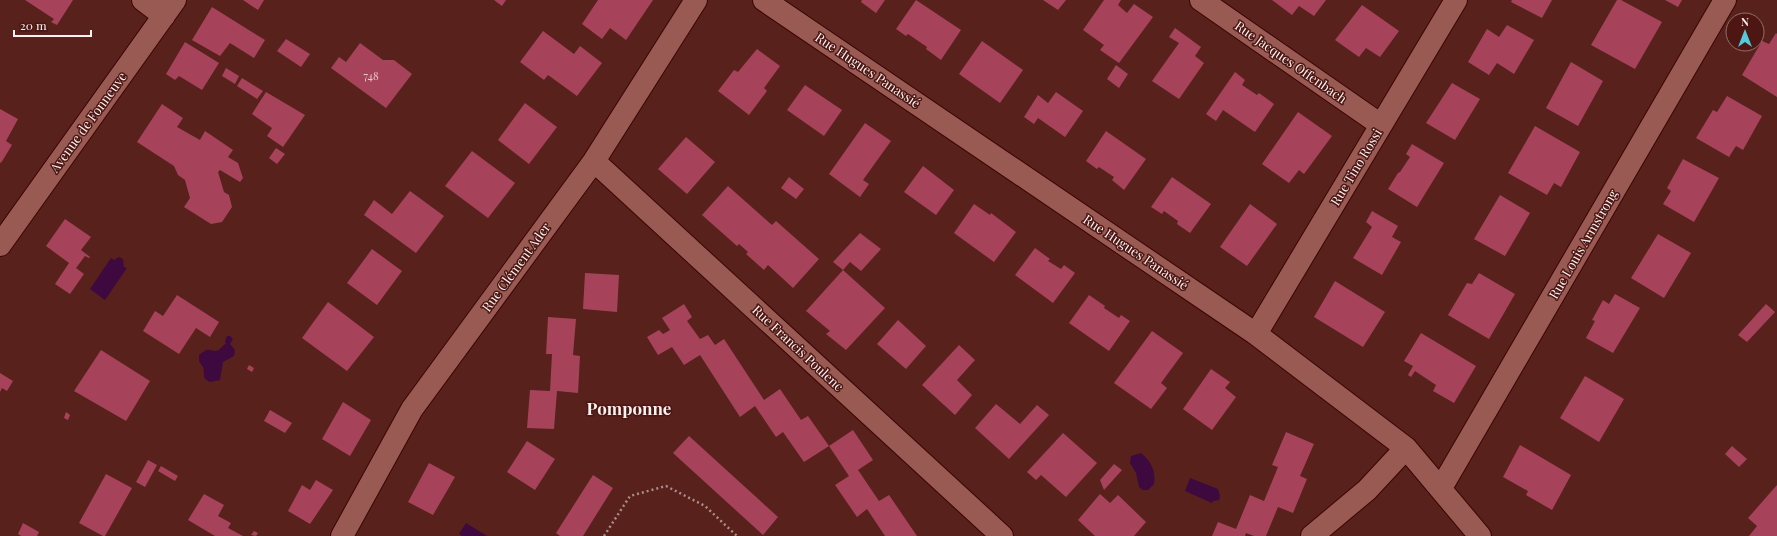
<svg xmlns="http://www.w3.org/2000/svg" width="1777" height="536" font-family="'Playfair Display',serif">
<rect width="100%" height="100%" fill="#58211c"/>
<path fill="#3e093e" d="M119 257 123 259 124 267 127 268 105 300 90 289 111 258 114 260Z
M227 336H230L233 339 230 344 235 350 234 356 223 362 220 380 210 382C200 377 206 375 203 367 202 365 200 363 199 361V355L206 350C210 349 212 351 216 351 220 351 222 345 226 344L225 341Z
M1141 453C1151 461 1156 471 1154 484L1148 490H1143L1139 487 1136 473 1130 463 1131 456Z
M1190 478 1218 489 1220 496 1219 500 1213 501 1212 503 1185 491Z
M466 523 487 536H462L459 534Z"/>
<path fill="#a6435b" d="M25 0H73L57 25 51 22 54 19Z
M243 0H264L258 10Z
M494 0H506L502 6Z
M598 0H653L626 40 610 28 602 39 582 24Z
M862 0H885L876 13 861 2Z
M916 0 961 30 941 60 926 49 927 47 908 34 906 36 896 29Z
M1043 0H1066L1058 10Z
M1104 0H1121L1118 5 1127 13 1134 4 1153 17 1119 63 1100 50 1104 45 1083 30Z
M1272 0H1326L1314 16 1299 6 1292 15Z
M1512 0H1552L1542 18 1511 2Z
M1617 0H1621L1662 22 1635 69 1591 45Z
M1665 0H1682L1678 7Z
M1362 5 1399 31 1380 57 1366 48 1359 57 1335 40Z
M212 7 265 40 254 58 230 43 220 56 192 40Z
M1507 25 1534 40 1514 74 1497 63 1489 75 1468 62 1487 29 1499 37Z
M1175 28 1201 47 1195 56 1204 63 1179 99 1152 81 1179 43 1169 37Z
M543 31 574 54 580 46 602 63 577 96 548 75 544 80 520 62Z
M1776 33 1777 34V97L1742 75 1762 41 1769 44Z
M286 39 310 54 301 67 277 51Z
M982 41 1023 70 1000 103 959 74Z
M185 42 219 63 202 90 179 76 175 80 166 74Z
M360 43 383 60H394L412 74 386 108 331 68 339 57 346 62Z
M757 49 780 66 764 88 767 91 749 115 718 91 734 70 738 72Z
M1571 62 1603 81 1578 126 1546 108Z
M1116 65 1128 74 1119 88 1107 79Z
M226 68 239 76 235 84 222 76Z
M1235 72 1245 80 1242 85 1257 95 1259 93 1274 104 1255 132 1223 110 1216 121 1206 114Z
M242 78 263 91 257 99 237 86Z
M1452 83 1480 99 1455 140 1426 123Z
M805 85 842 110 824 136 787 110Z
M266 92 305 115 283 147 267 136 272 128 252 114Z
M1056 92 1083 111 1065 137 1038 118 1034 124 1024 117 1038 95 1048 103Z
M1727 96 1762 116 1743 150 1736 146 1729 157 1696 138 1713 110 1717 112Z
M525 103 557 127 529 164 498 140Z
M162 104 183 118 177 127 200 140 205 131 233 150 228 157 238 163 243 178 240 182 220 170 218 172 224 192 229 195 232 207 222 222 211 224 184 207 190 198 185 180 178 175 174 166 137 142Z
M0 109 18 119 6 141 12 145 1 163 0 162Z
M1298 112 1332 136 1304 174 1299 170 1289 183 1262 164Z
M865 123 891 141 863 180 869 184 860 197 829 174Z
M1535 126 1580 152 1561 187 1554 183 1547 195 1508 173Z
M1106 131 1146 159 1124 190 1112 180 1114 177 1099 167 1097 169 1086 161Z
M686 137 715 162 687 194 658 169Z
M1412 144 1444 163 1417 207 1388 189 1398 173 1400 172 1410 157 1406 154Z
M276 148 285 154 277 164 269 158Z
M472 151 515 183 488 218 445 186Z
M1683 159 1719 178 1694 222 1663 204 1671 191 1667 188Z
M923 166 954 190 936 215 904 192Z
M789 177 804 189 796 199 781 188Z
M1172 177 1211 204 1190 233 1177 224 1178 221 1164 211 1162 214 1151 207Z
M728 186 772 225 776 221 819 259 793 288 768 265 764 270 746 254 748 252 739 244 737 246 702 215Z
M410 191 444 216 416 253 364 215 374 200 392 214Z
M1500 195 1530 213 1505 256 1474 239Z
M974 204 990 215 991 213 1016 232 994 262 954 233Z
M1250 204 1277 224 1247 266 1220 247Z
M1372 211 1398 226 1392 237 1401 242 1382 275 1353 258 1372 227 1366 222Z
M65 219 91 237 81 250 90 257 89 258 85 256 76 268 84 274 70 294 55 284 69 263 46 246Z
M860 233 881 249 861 271 850 262 843 270 833 262Z
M1658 234 1691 253 1664 298 1631 278Z
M1035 248 1050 259 1048 261 1061 269 1064 265 1075 273 1053 303 1015 275Z
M372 249 402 271 377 305 347 283Z
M843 270 885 308 846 350 826 334 830 331 806 311Z
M585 273 619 275 617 312 583 309Z
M1479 273 1515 294 1489 339 1448 315 1467 283 1472 284Z
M1335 281 1385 312 1363 347 1314 317Z
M1615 294 1640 308 1613 353 1586 338 1595 321 1592 320 1603 300 1609 304Z
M177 295 219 322 210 337 196 328 179 354 143 331 155 311 163 316Z
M1089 295 1105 306 1104 308 1119 318 1121 315 1130 321 1109 351 1069 323Z
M328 302 374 337 347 371 302 338Z
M684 304 692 317 687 321 700 339 708 335 715 345 724 339 764 400 780 389 801 420 808 416 829 446 853 430 873 460 858 470 879 501 889 495 917 536H885L867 509 857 517 835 485 849 476 829 446 804 462 783 432 776 437 755 406 740 417 700 355 684 365 672 347 658 355 647 337 659 330 663 334 670 330 662 318Z
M1766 304 1775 312 1747 342 1738 335Z
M548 317 576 319 573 355 580 356 578 393 557 391 554 429 527 428 530 390 550 391 552 354H546Z
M898 320 926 346 906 369 877 344Z
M1152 331 1183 353 1161 383 1167 388 1151 409 1114 383Z
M1421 333 1476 366 1454 403 1433 391 1436 385 1415 371 1411 377 1408 375 1413 366 1404 361Z
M959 345 975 360 957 380 972 395 955 415 922 385Z
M101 350 150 381 126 421 74 391Z
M249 365 254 368 252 372 247 369Z
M1211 369 1230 382 1225 388 1236 397 1212 430 1183 409Z
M0 373 13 381 7 391 2 388 0 392Z
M1585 376 1624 399 1599 442 1560 418Z
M343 402 371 420 350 456 322 439Z
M996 404 1020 424 1037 405 1049 415 1009 459 975 428Z
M270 410 292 423 285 433 264 421Z
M66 412 70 415 68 420 64 418Z
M1286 432 1314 444 1300 476 1307 479 1293 513 1278 507 1266 536H1254L1246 533 1245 536H1212L1218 522 1236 529 1250 495 1264 501 1278 467 1272 465Z
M1063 433 1097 463 1066 497 1041 475 1036 480 1027 472Z
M689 436 778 517 763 535 673 453Z
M527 441 555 459 535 490 507 472Z
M1520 445 1571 475 1552 510 1526 495 1528 491 1503 477Z
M1732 446 1747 459 1739 467 1725 454Z
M148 460 157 465 145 487 136 482Z
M429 463 455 477 433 515 408 502Z
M1114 464 1122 470 1104 490 1100 480Z
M161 466 178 476 175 481 158 471Z
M106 474 132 488 105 536H103L79 523Z
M593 475 613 488 583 536H560L556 533Z
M316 480 333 490 310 524 288 511 302 485 310 490Z
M1777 485V536H1749L1757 526 1748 518Z
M204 494 224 505 218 516 231 523 228 528 243 536H215L188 520Z
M1100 494 1110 503 1118 495 1146 522 1134 536H1095L1078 520Z
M23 523 39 532 37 536H21L18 534Z
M254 531 258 533 256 536 251 535Z"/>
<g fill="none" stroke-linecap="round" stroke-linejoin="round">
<g stroke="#3b0504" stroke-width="24">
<path id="minor" d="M143 0 164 16
M764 0 1256 334 1406 448 1480 536
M1201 0 1381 125
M594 161 1002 536
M0 245 175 0
M1256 334 1456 0
M1441 488 1725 0
M342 536 412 409 594 161 696 0
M1312 536 1367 490 1406 448"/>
</g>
<path stroke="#ad8e8b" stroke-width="2.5" stroke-dasharray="2 3" stroke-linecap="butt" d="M604 536 630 496 666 486 705 506 737 536"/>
<use href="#minor" stroke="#985a52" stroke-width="22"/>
</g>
<g text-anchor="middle" stroke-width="3" stroke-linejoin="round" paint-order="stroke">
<g font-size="11" fill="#e6c7cc">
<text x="371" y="80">748</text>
</g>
<g font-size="13" fill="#fbf3f2" stroke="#4d1612">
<text transform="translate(1291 62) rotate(35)" y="5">Rue Jacques Offenbach</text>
<text transform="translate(868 70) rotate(34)" y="5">Rue Hugues Panassié</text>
<text transform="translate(88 122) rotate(-54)" y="5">Avenue de Fonneuve</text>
<text transform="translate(1356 167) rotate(-59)" y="5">Rue Tino Rossi</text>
<text transform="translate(1583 244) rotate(-60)" y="5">Rue Louis Armstrong</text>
<text transform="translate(1136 252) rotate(34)" y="5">Rue Hugues Panassié</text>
<text transform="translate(516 267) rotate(-54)" y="5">Rue Clément Ader</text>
<text transform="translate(798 348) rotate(43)" y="5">Rue Francis Poulenc</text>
</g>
<g font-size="17" font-weight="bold" fill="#fbf3f2" stroke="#4d1612">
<text x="629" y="415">Pomponne</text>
</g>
</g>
<g transform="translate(1745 32)"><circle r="19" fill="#4d1612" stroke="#936e6c"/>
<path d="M0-3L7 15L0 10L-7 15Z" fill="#53cbdb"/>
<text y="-6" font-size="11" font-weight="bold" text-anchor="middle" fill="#fbf3f2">N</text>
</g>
<path d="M14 30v6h77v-6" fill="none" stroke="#fbf3f2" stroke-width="2"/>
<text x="20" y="30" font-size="12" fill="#fbf3f2" stroke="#4d1612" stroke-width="3" paint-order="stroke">20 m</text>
</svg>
